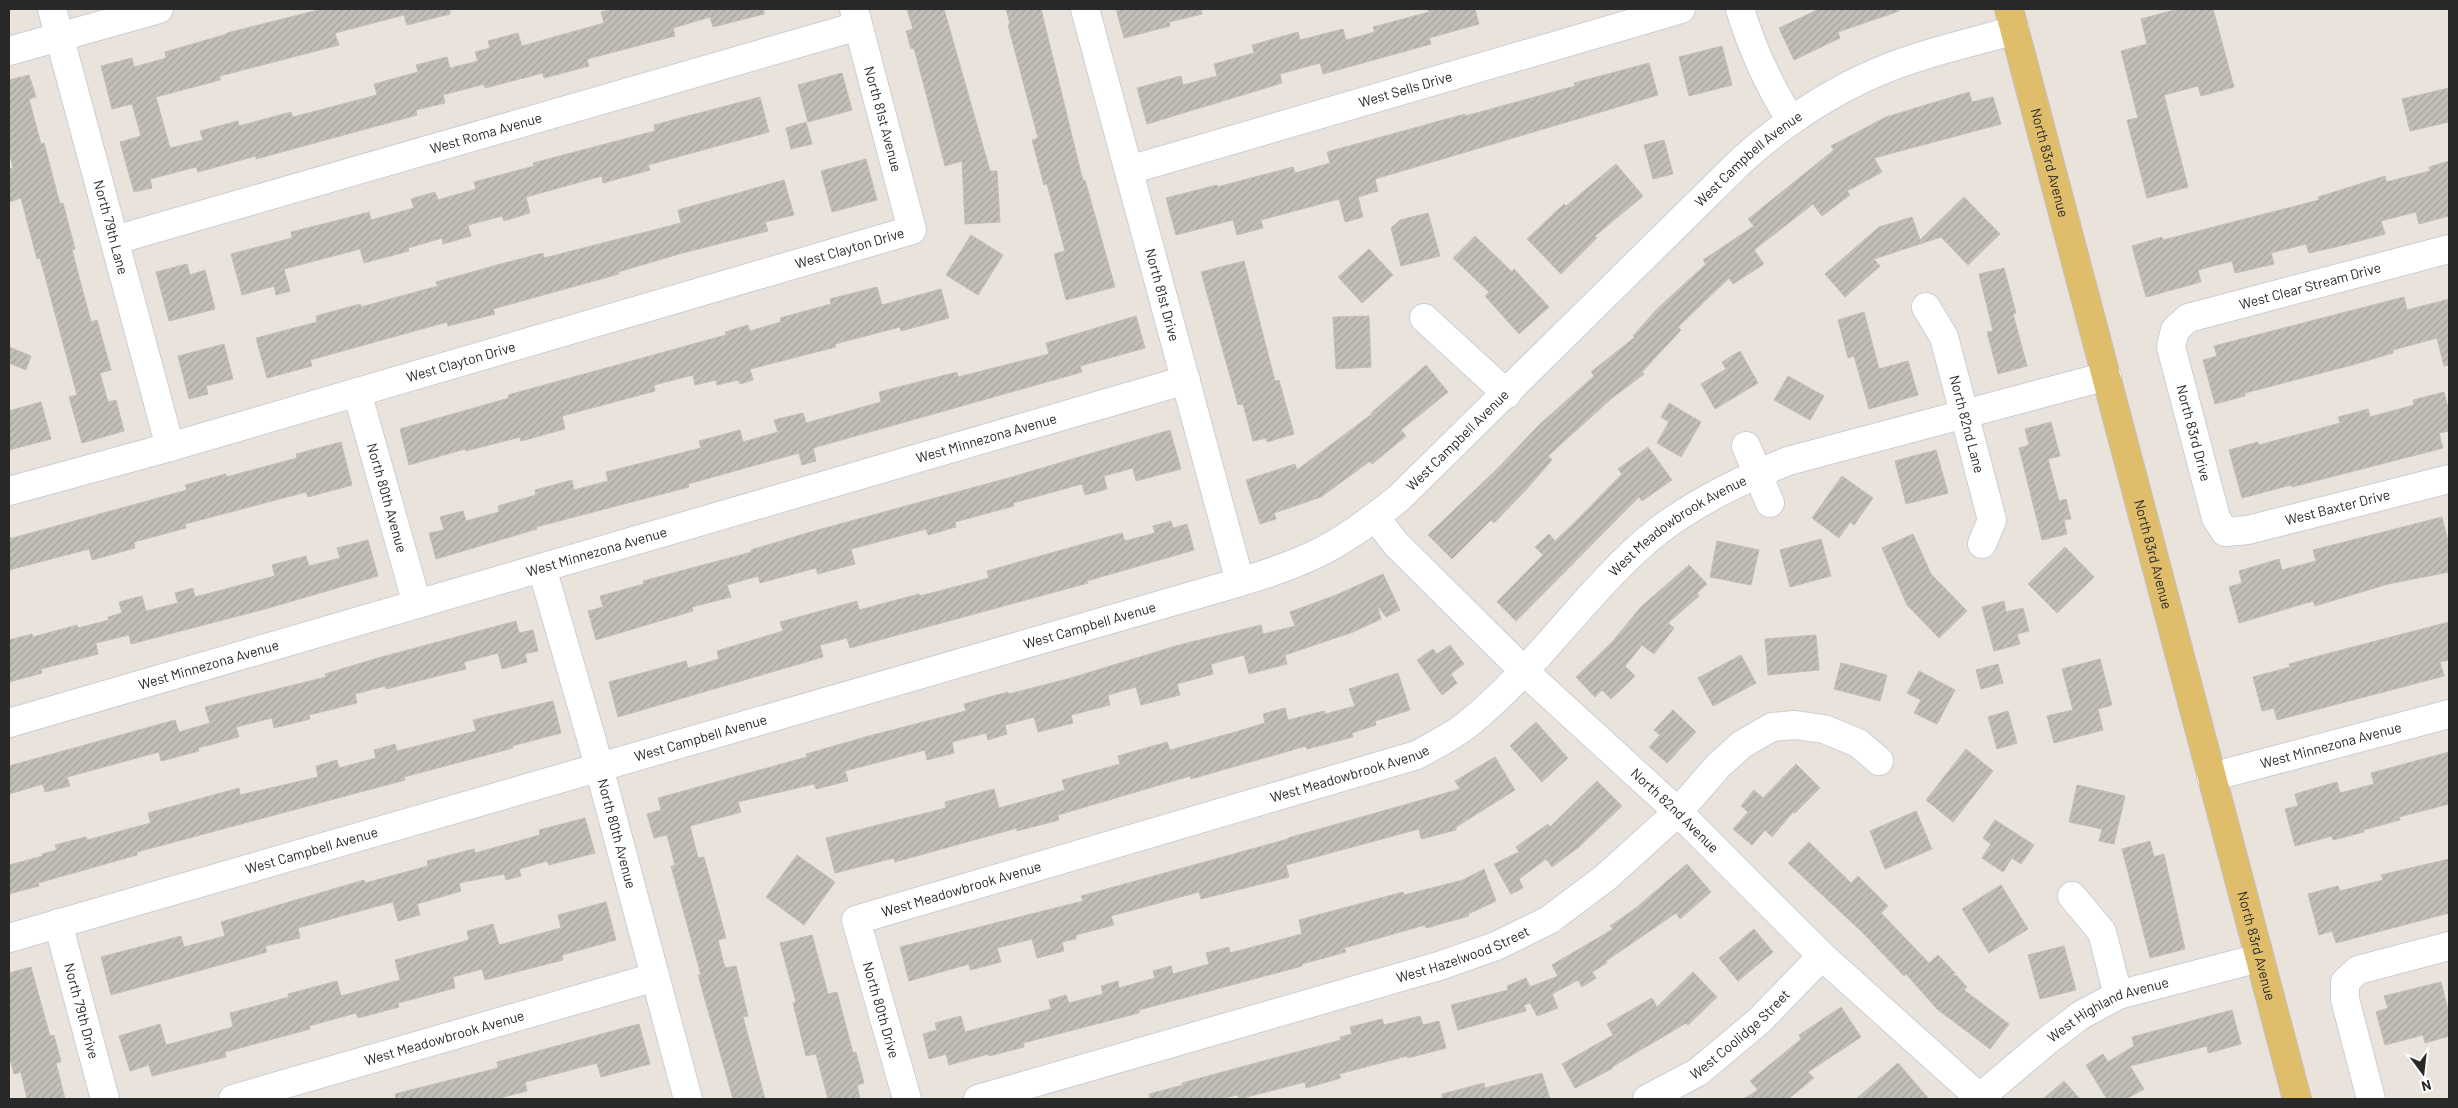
<svg xmlns="http://www.w3.org/2000/svg" width="2458" height="1108" font-family="Barlow,sans-serif">
<defs>
<pattern id="building-hatch" width="6" height="6" patternUnits="userSpaceOnUse" patternTransform="scale(1.25)"><rect width="6" height="6" fill="#c2beb8"/><path d="M-1 1l2-2M0 6l6-6M5 7l2-2" fill="none" stroke="#a7a39e"/></pattern>
</defs>
<rect width="100%" height="100%" fill="#e9e3dc"/>
<path fill="url(#building-hatch)" stroke="#c4beb6" d="M322 9H450V14L407 25 404 15 335 33 339 45 220 76V80L156 97 170 148 203 140 200 131 238 121 239 126 291 112 293 117 377 95 374 84 418 72 416 65 447 57 450 68 478 61 475 52 490 48 488 41 518 33 522 46 604 23 601 12 613 9H764V14L713 27 710 17 673 28 675 36 587 59 589 66 544 78 543 73 485 88 484 84 443 95 445 103 416 110 417 115 256 159V156L198 172 196 167 150 179 152 188 134 192 120 142 141 136 132 104 112 109 101 66 132 58 134 67 166 58 165 52 227 34V33Z
M907 9H944L990 171H997L1000 222 965 224 962 161 945 166 914 48 911 49 906 31 913 29Z
M1006 9H1041L1083 181 1085 180 1115 287 1066 300 1054 254 1065 251 1047 184 1044 185 1032 140 1038 138 1008 25 1010 24Z
M1116 9H1201L1202 14 1169 22 1170 26 1124 38Z
M1428 9H1475L1479 24 1429 38 1431 44 1323 74 1320 63 1280 74 1282 83 1147 124 1137 88 1181 76 1183 85 1217 76 1214 64 1254 53 1252 45 1298 32 1300 40 1343 29 1346 40 1375 32 1373 27 1429 12Z
M1819 9H1899V11L1838 32 1840 38 1794 60 1779 28Z
M2178 9H2213L2234 87 2201 96 2198 86 2164 95 2188 187 2147 198 2127 120 2138 118 2121 51 2147 44 2141 19Z
M1722 46 1732 85 1689 96 1679 57Z
M1649 63 1658 95 1375 179 1378 191 1358 197 1363 217 1345 222 1339 199 1261 220 1263 228 1237 235 1233 220 1176 235 1166 198 1217 185V187L1293 167 1295 173 1330 163 1327 152 1465 114V116L1524 100 1575 86 1574 83Z
M842 73 852 110 808 122 798 85Z
M29 75 36 97 29 99 41 144 44 143 60 204 63 203 75 249 72 250 91 322 97 320 111 370 100 373 108 402 116 400 124 431 82 443 69 397 77 395 40 258 37 259 21 198 9 202V169L13 168 9 151V80Z
M2449 88V122L2410 131 2402 99Z
M1969 92 1972 102 1993 97 2001 124 1874 158 1882 172 1847 191 1850 195 1822 216 1813 204 1754 250 1764 264 1733 284 1729 278 1678 327 1681 330 1642 372 1644 374 1612 398 1548 456 1552 460 1524 492 1494 523 1491 520 1452 559 1428 535 1498 468 1539 425 1594 376 1591 372 1635 337 1633 336 1657 309 1706 264 1703 260 1754 226 1748 219 1834 150 1831 146 1886 117Z
M760 97 769 132 648 165 650 170 603 183 602 176 526 197 530 213 504 221 502 216 468 225 471 236 443 244 442 238 408 248 409 251 364 263 360 249 284 269 290 291 276 295 274 286 242 295 231 254 292 238 291 232 339 220 369 212 371 220 414 208 411 199 435 192 438 200 476 189 474 182 534 166 533 163 655 131 654 125Z
M806 122 812 144 791 149 786 128Z
M1664 140 1673 174 1653 179 1644 145Z
M866 159 877 200 832 212 821 171Z
M2449 161V216L2419 224 2416 212 2381 221 2385 234 2348 244 2309 253 2306 244 2271 253 2274 264 2235 273 2232 261 2198 270 2201 282 2146 297 2132 246 2162 237 2163 240 2319 200 2318 197 2385 176 2386 182 2430 171 2429 167Z
M1616 164 1643 196 1595 236 1597 238 1561 274 1527 239 1564 204 1566 206Z
M784 180 794 215 765 222 768 231 679 254 618 272 619 274 493 309 495 314 448 326 447 322 310 360 312 366 267 378 256 338 317 322 316 316 360 304 361 307 438 286 436 282 497 265 543 253 544 258 681 223 678 210Z
M1964 197 2000 234 1968 265 1941 237 1874 259 1880 266 1845 297 1825 274 1879 227 1912 217 1920 240Z
M1428 213 1440 256 1401 266 1391 228 1400 220Z
M971 235 1003 255 978 295 946 275Z
M1475 236 1512 272 1514 269 1549 307 1519 334 1485 296 1489 292 1453 258Z
M1369 249 1393 275 1362 303 1338 277Z
M1244 261 1275 381 1279 380 1294 434 1267 442 1266 438 1253 441 1243 404 1238 405 1201 272Z
M187 264 190 275 205 270 215 309 169 321 156 272Z
M2004 268 2016 313 2013 314 2027 366 1998 374 1987 332 1993 331 1979 274Z
M877 287 882 305 941 289 949 318 901 331 900 327 835 344 836 347 750 369 753 380 740 384 738 380 717 385 716 380 695 385 693 375 654 385 655 391 562 416 565 429 521 441 520 437 466 451 465 449 409 465 400 429 509 398 508 395 726 335 725 332 748 325 750 331 781 322 780 318 831 304 830 299Z
M2404 297 2407 310 2449 299V365L2444 366 2437 338 2393 350V353L2356 364 2245 393V396L2215 404 2203 360 2217 356 2214 346Z
M1864 312 1879 369 1908 361 1918 395 1869 409 1854 356 1848 358 1838 320Z
M1136 316 1145 348 1080 366 1082 372 813 448 816 461 802 465 799 453 688 484 689 487 536 527 537 529 436 559 429 533 444 530 440 517 463 511 466 521 499 512 498 506 536 495 535 490 572 480 574 490 608 481 606 472 701 448 699 441 740 430 743 442 778 432 774 420 803 413 806 423 881 402 879 392 957 372 958 377 1049 354 1046 343Z
M1369 316 1371 367 1336 369 1333 317Z
M224 344 233 379 206 386 208 394 189 399 178 356Z
M9 347 31 356 26 370 9 363Z
M1740 351 1758 383 1715 409 1701 384 1726 369 1722 362Z
M1426 365 1448 392 1401 430 1406 436 1372 464 1370 461 1321 497 1274 513 1276 519 1260 524 1246 480 1295 464 1297 470 1376 411 1371 413Z
M1788 376 1824 396 1810 420 1774 400Z
M2444 392 2449 411V431L2439 433 2443 448 2292 487 2291 485 2242 498 2229 450 2258 442 2259 445 2340 423 2338 417 2368 409 2370 417 2414 405 2413 400Z
M41 402 51 439 9 450V411Z
M1669 403 1701 422 1681 457 1657 443 1669 422 1661 417Z
M2051 422 2060 456 2048 459 2059 501 2066 499 2071 519 2064 520 2067 534 2042 540 2019 448 2029 445 2025 429Z
M1170 430 1181 469 1136 481 1133 468 1104 476 1107 489 1085 495 1082 484 1013 503 1014 506 955 522 956 527 928 535 926 529 851 549 855 564 818 574 816 568 760 583 758 576 727 585 731 597 692 607 693 611 596 640 588 611 603 607 600 596 644 584 643 581 752 552 751 550 807 533 1012 477Z
M341 442 352 485 308 497 306 492 185 524 186 528 134 542 135 548 92 560 89 549 9 570V539L187 490 185 485 226 474V477L297 458 296 454Z
M1648 447 1672 480 1642 501 1639 497 1516 621 1497 602 1543 555 1535 547 1549 534 1555 541 1570 527 1622 474 1618 469Z
M1936 450 1948 493 1906 504 1895 461Z
M1842 476 1873 498 1854 525 1850 522 1839 538 1812 518Z
M2442 517 2449 545V572L2388 584 2315 606 2313 601 2239 623 2229 587 2242 583 2239 571 2279 559 2282 570 2316 561 2313 550Z
M1171 521 1173 528 1187 524 1194 550 1087 581 1088 583 850 648 847 638 820 645 823 657 618 717 609 682 686 661 688 668 719 659 717 651 783 631 780 622 857 601 859 610 919 594 920 596 989 578 987 571 1122 533 1125 541 1155 533 1153 526Z
M1913 534 1931 574 1967 611 1939 638 1907 605 1882 548Z
M1821 539 1831 576 1790 587 1780 550Z
M368 540 378 576 265 609 131 644 129 635 96 643 98 654 41 669 42 673 9 682V640L32 634 33 637 77 625 78 628 109 620 108 617 122 613 119 602 142 596 146 611 178 603 175 593 193 588 195 597 275 576 272 565 306 556 309 566 340 558 337 548Z
M1717 541 1759 550 1751 585 1710 577Z
M2065 547 2094 577 2057 613 2028 584Z
M1689 565 1707 584 1697 593 1699 596 1668 623 1674 628 1654 654 1642 645 1625 666 1635 676 1611 699 1602 690 1595 697 1576 677 1612 642 1641 607Z
M1383 574 1400 610 1386 617 1377 605 1381 619 1353 632 1285 655 1287 664 1249 674 1244 655 1211 664 1213 674 1177 684 1180 695 1141 705 1136 687 1108 695 1110 705 1071 715 1073 723 1038 732 1034 717 1005 725 1007 734 988 740 986 733 952 742 954 753 927 760 925 750 845 771 848 781 816 789 814 784 738 802 741 812 690 826 698 858 704 857 726 938 718 940 725 968 736 966 748 1016 743 1017 765 1099H733L698 975H701L671 866 675 865 667 835 654 838 647 814 661 810 658 798 807 757 806 754 869 736 966 711 964 704 1008 692 1009 694 1071 678 1179 645 1261 625 1263 634 1295 626 1290 612 1336 595Z
M2004 601 2006 612 2023 608 2029 631 2017 634 2020 644 1994 651 1982 607Z
M516 621 519 633 533 630 538 651 525 654 527 662 502 669 498 653 464 662 466 669 386 689 385 686 355 694 357 703 309 715 310 719 274 728 272 718 236 727 239 737 198 748 199 751 161 761 159 752 67 777 70 786 45 792 43 784 9 794V766L175 720 179 732 210 723 205 707 326 677 325 674 378 658Z
M2449 622V660L2440 662 2444 676 2277 720 2274 708 2262 711 2253 677 2290 667 2289 664 2326 654Z
M1816 635 1819 670 1768 675 1765 639Z
M1450 645 1464 664 1451 674 1457 683 1442 695 1417 660 1433 649 1437 654Z
M1741 655 1756 683 1713 706 1698 678Z
M2100 659 2112 705 2098 709 2103 730 2054 743 2047 716 2073 710 2062 669Z
M1841 663 1887 675 1880 701 1834 689Z
M1998 664 2003 683 1981 689 1976 670Z
M1919 671 1955 690 1937 724 1914 713 1921 700 1907 693Z
M1398 673 1410 710 1375 721 1376 725 1352 733 1353 737 1307 749 1306 746 1191 779 1190 776 1058 815 1059 820 1017 831V828L895 862 894 858 835 873 826 838 946 808 945 802 994 789 999 808 1065 790 1062 780 1120 764 1118 756 1167 742 1170 750 1239 731 1265 723 1263 714 1285 708 1288 720 1324 711 1325 714 1355 706 1349 689Z
M553 701 561 733 512 746 513 748 404 777 405 780 137 852V855L38 883 39 886 9 894V865L43 856 42 854 57 850 55 845 86 837 87 840 151 823 148 813 239 788 240 795 318 777 316 766 337 760 339 768 376 758 374 750 395 744 397 751 476 731 473 720Z
M1673 710 1696 732 1667 763 1649 747 1660 735 1654 730Z
M2008 711 2017 743 1997 749 1988 717Z
M1536 722 1568 758 1542 782 1510 746Z
M1966 749 1993 771 1953 822 1926 800Z
M2449 752V804L2399 817 2400 820 2363 830 2364 832 2333 840 2332 836 2295 846 2285 809 2298 806 2295 794 2337 782 2340 793 2374 784 2371 773Z
M1495 757 1515 790 1456 827V830L1421 839 1419 829 1286 865 1289 877 1201 899 1199 892 1111 916 1114 925 1076 935V939L1062 942 1064 951 1037 958 1032 939 997 948 1001 962 970 970 969 964 909 981 900 947 1083 901 1081 896 1288 839V838L1460 789 1455 781Z
M1796 764 1820 788 1795 813 1793 812 1772 837 1765 830 1752 845 1733 829 1748 812 1741 806 1754 790 1763 798Z
M1597 781 1622 806 1579 847 1552 867 1546 859 1519 879 1523 888 1511 894 1494 864 1519 852 1516 847 1548 824 1550 827Z
M2077 785 2125 796 2114 844 2099 841 2102 829 2069 822Z
M1916 811 1932 849 1885 869 1870 831Z
M585 818 595 853 549 865 547 861 519 869 521 876 506 880 504 874 459 883 461 891 417 904 420 915 398 921 393 902 298 928 300 938 265 946 267 952 111 995 101 957 181 936 184 947 225 936 221 922 364 880 365 883 428 866 427 861 474 849 475 853 540 835 539 830Z
M1995 820 2034 845 2021 864 2012 858 2003 872 1982 858 1991 844 1983 838Z
M2150 841 2154 857 2164 854 2185 949 2150 958 2122 849Z
M1809 842 1851 883 1858 876 1888 906 1881 913 1929 963 1938 955 1955 973 1951 976 1956 975 1967 987 1964 990 2009 1024 1990 1049 1937 1009 1906 974 1904 976 1862 932 1788 863Z
M797 855 835 882 804 925 766 897Z
M2449 859V913L2336 943 2332 931 2319 935 2308 894 2338 886 2340 891 2383 880 2381 875Z
M1687 864 1711 892 1680 919 1676 913 1606 961 1607 963 1592 972 1596 978 1582 987 1578 980 1552 994 1558 1008 1537 1016 1530 1003 1524 1005 1526 1011 1458 1030 1451 1005 1508 990 1507 986 1526 978 1530 987 1558 976 1552 965 1613 929 1610 926 1636 908Z
M1484 869 1496 901 1468 914 1469 916 1426 928 1425 925 1344 948 1346 952 1302 964V966L1139 1010V1013L1023 1043 1024 1047 989 1056 988 1054 949 1065 946 1054 929 1059 923 1034 937 1030 935 1023 961 1016 965 1032 1051 1009 1049 1000 1066 995 1069 1003 1103 994 1101 986 1118 981 1119 988 1155 978 1153 971 1171 966 1173 974 1209 964 1206 953 1229 947 1230 953 1302 934 1299 920 1403 892 1404 895 1463 880Z
M2001 885 2028 929 1989 953 1962 909Z
M606 902 616 940 562 955 563 960 485 980 482 969 453 977 455 988 398 1003 399 1007 358 1018 356 1013 309 1026 310 1029 225 1052 226 1057 152 1076 149 1065 130 1071 119 1036 160 1024 166 1045 233 1027 230 1013 289 997 288 994 337 981 341 996 400 980 395 960 469 940 467 931 493 924 499 945 561 928 558 915Z
M1754 929 1773 952 1738 981 1719 958Z
M812 935 828 994 837 992 853 1053 856 1052 864 1083 857 1085 860 1099H828L816 1054 806 1056 793 1003 796 1002 780 943Z
M2064 946 2076 990 2040 999 2028 955Z
M31 967 50 1036 54 1035 61 1062 56 1063 65 1099H27L21 1072 14 1074 9 1055V973Z
M1693 972 1717 997 1688 1025 1686 1023 1612 1067 1613 1068 1575 1088 1562 1064 1613 1035 1607 1024 1652 998 1657 1007Z
M2441 982 2449 1014V1036L2425 1043 2423 1035 2385 1045 2376 1012 2388 1008 2384 996Z
M1841 1007 1861 1037 1808 1072 1814 1078 1788 1099H1743L1758 1090 1750 1081 1801 1039 1799 1035Z
M2232 1010 2241 1044 2208 1053 2207 1046 2130 1066 2144 1089 2126 1099H2107L2086 1065 2103 1054 2108 1062 2134 1046 2132 1037Z
M1420 1016 1423 1025 1439 1021 1446 1048 1408 1058 1407 1056 1339 1074 1341 1078 1306 1088 1305 1082 1239 1099 1237 1095 1221 1099H1150L1149 1094 1183 1085 1182 1083 1341 1040 1340 1037 1352 1034 1350 1027 1382 1019 1384 1025Z
M639 1024 650 1064 601 1077 597 1063 525 1082 527 1091 496 1099H396L395 1094 498 1068 497 1062Z
M1898 1063 1929 1099H1856Z
M1542 1073 1550 1099H1442V1094L1484 1083 1485 1088Z
M2064 1081 2080 1099H2043Z"/>
<g fill="none" stroke-linecap="round" stroke-linejoin="round">
<g stroke="#cbced9" stroke-width="30">
<g id="minor">
<path id="s1" d="M52 9 170 447"/>
<path id="s2" d="M1085 9 1240 582"/>
<path d="M1740 9C1752 48 1768 84 1790 119"/>
<path d="M9 51 159 9"/>
<path id="s3" d="M1129 170 1681 9"/>
<path id="s4" d="M115 240 858 26"/>
<path id="s5" d="M2449 249 2188 318 2175 330 2171 347 2216 518 2225 532 2248 530 2449 479"/>
<path id="s6" d="M1926 307 1944 337 1992 520 1982 544"/>
<path d="M1424 318 1507 394"/>
<path id="s7" d="M357 392 417 604"/>
<path d="M1746 446 1770 503"/>
<path id="s8" d="M9 491 170 447 912 230 854 9"/>
<path id="s9" d="M1375 517 1396 544 1524 671 1678 812 1822 956 1981 1099"/>
<path id="s10" d="M542 568 592 741 688 1099"/>
<path id="s11" d="M9 723 1186 380"/>
<path id="s12" d="M2211 777 2449 714"/>
<path d="M2072 896 2102 932 2118 995"/>
<path id="s13" d="M58 923 105 1099"/>
<path id="s14" d="M9 938 1240 582C1267 574 1294 565 1320 552 1348 538 1374 518 1399 498L1740 162C1784 122 1834 89 1890 67 1930 51 1974 42 2015 30"/>
<path id="s15" d="M233 1099 655 977"/>
<path id="s16" d="M907 1099 856 920 1417 755C1434 745 1454 736 1469 723 1538 668 1589 586 1658 531 1697 501 1743 479 1788 461L2107 376"/>
<path id="s17" d="M978 1099 1439 966 1496 946 1549 920 1605 878 1678 812 1718 766 1741 745 1772 727 1795 725 1824 729 1858 743 1879 761"/>
<path id="s18" d="M1647 1099 1698 1072 1759 1021 1822 956"/>
<path id="s19" d="M1978 1099 2048 1040 2081 1015 2118 995 2259 958"/>
<path d="M2371 1099 2345 999V982L2358 970 2449 946"/>
</g>
</g>
<g stroke="#c3c3c3" stroke-width="30">
<g id="major">
<path id="s20" d="M2009 9 2297 1099"/>
</g>
</g>
<use href="#minor" stroke="#fff" stroke-width="28"/>
<use href="#major" stroke="#dfbd6b" stroke-width="28"/>
</g>
<g text-anchor="middle" stroke-width="4" stroke-linejoin="round" paint-order="stroke">
<g font-size="14" fill="#292929" stroke="#fff">
<text dy="5" stroke="none"><textPath href="#s3" startOffset="288">West Sells Drive</textPath></text>
<text transform="translate(883 119) rotate(75)" y="5">North 81st Avenue</text>
<text dy="5" stroke="none"><textPath href="#s4" startOffset="386">West Roma Avenue</textPath></text>
<text dy="5" stroke="none"><textPath href="#s14" startOffset="1950">West Campbell Avenue</textPath></text>
<text dy="5" stroke="none"><textPath href="#s20" startOffset="159">North 83rd Avenue</textPath></text>
<text dy="5" stroke="none"><textPath href="#s1" startOffset="226">North 79th Lane</textPath></text>
<text dy="5" stroke="none"><textPath href="#s8" startOffset="875">West Clayton Drive</textPath></text>
<text transform="translate(2310 286) rotate(-15)" y="5">West Clear Stream Drive</text>
<text dy="5" stroke="none"><textPath href="#s2" startOffset="296">North 81st Drive</textPath></text>
<text dy="5" stroke="none"><textPath href="#s8" startOffset="470">West Clayton Drive</textPath></text>
<text dy="5" stroke="none"><textPath href="#s6" startOffset="125">North 82nd Lane</textPath></text>
<text dy="5" stroke="none"><textPath href="#s5" startOffset="394">North 83rd Drive</textPath></text>
<text dy="5" stroke="none"><textPath href="#s11" startOffset="1018">West Minnezona Avenue</textPath></text>
<text dy="5" stroke="none"><textPath href="#s14" startOffset="1545">West Campbell Avenue</textPath></text>
<text dy="5" stroke="none"><textPath href="#s7" startOffset="110">North 80th Avenue</textPath></text>
<text dy="5" stroke="none"><textPath href="#s5" startOffset="614">West Baxter Drive</textPath></text>
<text dy="5" stroke="none"><textPath href="#s16" startOffset="1121">West Meadowbrook Avenue</textPath></text>
<text dy="5" stroke="none"><textPath href="#s11" startOffset="612">West Minnezona Avenue</textPath></text>
<text dy="5" stroke="none"><textPath href="#s20" startOffset="564">North 83rd Avenue</textPath></text>
<text dy="5" stroke="none"><textPath href="#s14" startOffset="1125">West Campbell Avenue</textPath></text>
<text dy="5" stroke="none"><textPath href="#s11" startOffset="208">West Minnezona Avenue</textPath></text>
<text dy="5" stroke="none"><textPath href="#s14" startOffset="720">West Campbell Avenue</textPath></text>
<text dy="5" stroke="none"><textPath href="#s12" startOffset="124">West Minnezona Avenue</textPath></text>
<text dy="5" stroke="none"><textPath href="#s16" startOffset="701">West Meadowbrook Avenue</textPath></text>
<text dy="5" stroke="none"><textPath href="#s9" startOffset="420">North 82nd Avenue</textPath></text>
<text dy="5" stroke="none"><textPath href="#s10" startOffset="276">North 80th Avenue</textPath></text>
<text dy="5" stroke="none"><textPath href="#s14" startOffset="315">West Campbell Avenue</textPath></text>
<text dy="5" stroke="none"><textPath href="#s16" startOffset="296">West Meadowbrook Avenue</textPath></text>
<text dy="5" stroke="none"><textPath href="#s20" startOffset="969">North 83rd Avenue</textPath></text>
<text dy="5" stroke="none"><textPath href="#s17" startOffset="506">West Hazelwood Street</textPath></text>
<text transform="translate(881 1010) rotate(74)" y="5">North 80th Drive</text>
<text dy="5" stroke="none"><textPath href="#s13" startOffset="91">North 79th Drive</textPath></text>
<text dy="5" stroke="none"><textPath href="#s19" startOffset="160">West Highland Avenue</textPath></text>
<text dy="5" stroke="none"><textPath href="#s18" startOffset="114">West Coolidge Street</textPath></text>
<text dy="5" stroke="none"><textPath href="#s15" startOffset="220">West Meadowbrook Avenue</textPath></text>
</g>
</g>
<rect width="2458" height="1108" fill="none" stroke="#292929" stroke-width="20"/>
<g transform="translate(2423 1073) rotate(165)" stroke="#ffffff" stroke-width="4" paint-order="stroke">
<path d="M0-4L9 19L0 12L-9 19Z" fill="#292929"/>
<text y="-8" font-size="14" font-weight="bold" text-anchor="middle" fill="#292929">N</text>
</g>
</svg>
